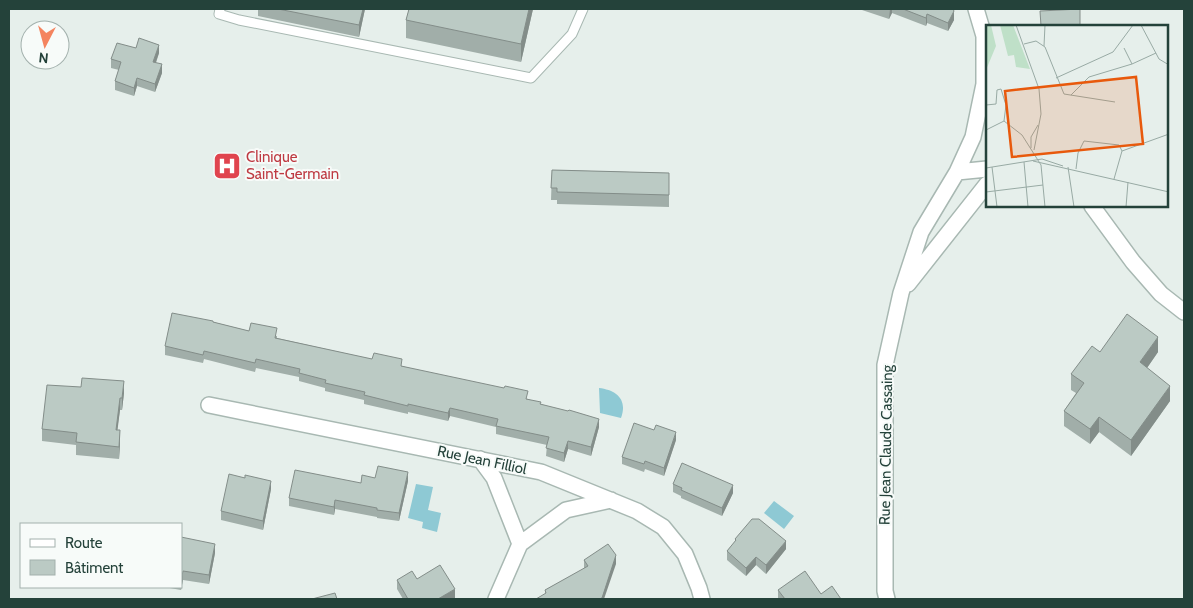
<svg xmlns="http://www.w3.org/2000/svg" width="1193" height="608" font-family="Cabin,sans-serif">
<rect width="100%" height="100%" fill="#e6efeb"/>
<path fill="#8ec9d4" d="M599 388C616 390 628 399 621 418L600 413Z
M416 484 433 487 428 510 441 513 437 532 422 528 423 522 408 518Z
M774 501 794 516 784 529 764 513Z"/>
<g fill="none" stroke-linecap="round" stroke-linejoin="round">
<g stroke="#a8b8b2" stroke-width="11">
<path id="lane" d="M220 9 219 14 239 20 531 78 572 34 583 9"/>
</g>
<g stroke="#a8b8b2" stroke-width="18">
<path id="street" d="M976 9 984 36 987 39
M957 172 987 169
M1092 206 1133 262 1161 294 1184 312
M908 284 987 184
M209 405 541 472 637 511 663 527 685 554 699 588 702 599
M480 459 494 478 520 544
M496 599 520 544 566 510 611 500
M887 599 885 591V365L901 293 921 232 957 172 973 137 984 84V36"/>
</g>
<use href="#lane" stroke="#fff" stroke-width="9"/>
<use href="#street" stroke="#fff" stroke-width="15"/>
</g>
<path fill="#a1aea9" d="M258 9H365L359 37 258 16Z
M409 9H533L521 62 406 38V20Z
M859 9H953L954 20 948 31 927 23 926 26 892 13 889 19Z
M136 48 159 53 156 63 162 73 155 92 137 86 134 96 115 90V81L119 70 111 68V59Z
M552 170 669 173V207L557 204V200H551Z
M213 322 249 331 277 336V338L402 366 528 399 541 404 599 427 591 456 568 449 564 462 546 456 547 445 496 434V427L450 416 448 421 408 412V414L364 404V400L325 391V388L299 381V377L256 368 255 372 204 359 203 363 165 355V346Z
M1100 352H1158L1147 368 1170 401 1131 456 1099 432 1090 444 1064 426V411L1076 393 1071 390V374Z
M81 387 124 393 122 410H120L117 430 120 443 119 459 76 455V445L42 441V429Z
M676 440 664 476 645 469 644 472 622 464V457Z
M375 478 408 481 399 521 377 518V517L335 509 334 515 289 506V498L361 483Z
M673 484 733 493 722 516 681 498V496L673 492Z
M271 489 263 530 221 520V511Z
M181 537 215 553 209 584 183 580 181 590 164 587H181Z
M735 539 786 549 766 574 756 565 746 576 727 560V551L735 542Z
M584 560 616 564 545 594V590L584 569Z
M417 579 455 598 452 599H403L397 589V580Z
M778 590 821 594 841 599H778Z"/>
<path fill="#838d89" d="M363 9H365L359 37V25Z
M529 9H533L521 62V44Z
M890 9H892V13L889 19Z
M954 11V20L948 31V23Z
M927 14V23L926 26V18Z
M159 45V53L153 70V62Z
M162 64V73L155 92V84Z
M137 78V86L134 96V88Z
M1158 337V352L1140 378V362Z
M124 381V393L122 410V398Z
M1170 386V401L1131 456V440Z
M120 398V410L116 442V430Z
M450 408V416L448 421V413Z
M1099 417V432L1090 444V429Z
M599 419V427L591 456V447Z
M120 430V443L119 459V447Z
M676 432V440L664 476V468Z
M568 441V449L564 462V453Z
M408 472V481L399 521V513Z
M271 481V489L263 530V521Z
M733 485V493L722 516V508Z
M335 500V509L334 515V507Z
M786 541V549L766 574V565Z
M215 544V553L209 584V575Z
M616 555V564L604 599H600Z
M756 557V565L746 576V568Z
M183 571V580L181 590V581Z
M455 589V598L452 599H438Z"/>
<path fill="#bbcac4" stroke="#838d89" d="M278 9H363L359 25Z
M409 9H529L521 44 406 20Z
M903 9H953L954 11 948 23 927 14 926 18Z
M1080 9V26H1041L1040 11Z
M139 38 159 45 153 62 162 64 155 84 137 78 134 88 115 81 121 62 111 59 117 43 136 48Z
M552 170 669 173V195L557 192V188H551Z
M172 313 213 321V322L249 331 251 323 277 328 275 338 372 359 374 353 402 359 401 366 504 388 505 386 528 391 526 399 541 402 540 404 568 411 569 410 599 419 591 447 568 441 564 453 546 448 549 437 496 426 498 419 450 408 448 413 408 404V406L364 395 365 392 325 383 326 380 299 373 300 369 256 359 255 363 204 351 203 355 165 346Z
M1127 314 1158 337 1140 362 1170 386 1131 440 1099 417 1090 429 1064 411 1084 383 1071 374 1092 346 1100 352Z
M82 378 124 381 122 398H120L116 430H120L119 447 76 442 77 433 42 429 47 385 81 387Z
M634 423 654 430 656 425 676 432 664 468 645 461 644 464 622 457Z
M682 463 733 485 722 508 681 490 682 488 673 484Z
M378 466 408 472 399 513 377 510V508L335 500 334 507 289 498 295 470 361 483 362 475 375 478Z
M229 474 245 478V475L271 481 263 521 221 511Z
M752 519H759L786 541 766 565 756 557 746 568 727 551 736 540 735 539Z
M181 537 215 544 209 575 183 571 181 581Z
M608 544 616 555 602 598 600 599H536L546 593 545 590 588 566 584 560Z
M440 565 455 589 438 599H408L397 580 412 571 417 579Z
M805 571 821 594 832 586 841 599H785L778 590Z
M335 593 337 599H312Z"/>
<defs>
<g id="hospital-square" transform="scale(1.4375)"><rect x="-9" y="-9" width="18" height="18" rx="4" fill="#e0444e" stroke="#f7fbf9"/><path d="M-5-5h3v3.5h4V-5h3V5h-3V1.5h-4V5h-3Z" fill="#fff"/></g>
</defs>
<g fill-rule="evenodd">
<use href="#hospital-square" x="227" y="166"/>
</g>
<g text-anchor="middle" stroke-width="4" stroke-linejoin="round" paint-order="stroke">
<g font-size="15" fill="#be3a42" stroke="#f7fbf9" text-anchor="start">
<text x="246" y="162">Clinique<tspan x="246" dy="17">Saint-Germain</tspan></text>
</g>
<g font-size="15" fill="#24423a" stroke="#f7fbf9">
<text transform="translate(886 445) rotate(-89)" y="5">Rue Jean Claude Cassaing</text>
<text transform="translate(482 460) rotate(12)" y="5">Rue Jean Filliol</text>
</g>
</g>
<g transform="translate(986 25)">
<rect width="182" height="182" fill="#e6efeb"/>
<path d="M0 0H5L10 21 0 45ZM14 0H27L44 44 30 42 28 30 22 31Z" fill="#bfe0c8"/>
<path fill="none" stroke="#98aaa4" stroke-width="1" d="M30 0 53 64 55 89 48 125M155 0 173 34 183 40M38 19 50 16 59 22 78 69 129 77M58 21 59 0M138 23 146 39M70 53 127 27 147 0M85 70 103 52 146 39 170 28M0 80 10 79 11 65 15 64 20 80 18 96 36 110 55 140 59 182M0 105 18 96M45 123V112L52 100M47 136 183 167M38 137 42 182M6 142 11 182M82 142 88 182M0 143 56 134 77 141M90 144 92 128 98 116 133 120 136 126M128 154 136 126 183 109M0 167 57 160M140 182 142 157"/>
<path fill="#e8590c" fill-opacity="0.15" stroke="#e8590c" stroke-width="2.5" d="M150 52 157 119 26 132 19 66Z"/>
<rect width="182" height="182" fill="none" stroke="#24423a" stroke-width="2.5"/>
</g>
<rect width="1193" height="608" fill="none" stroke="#24423a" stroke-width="20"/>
<rect x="20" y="523" width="162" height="65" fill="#f7fbf9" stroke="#a3b1ad"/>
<rect x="30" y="539" width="25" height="8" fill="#ffffff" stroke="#a3b1ad"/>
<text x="65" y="548" font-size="15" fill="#24423a">Route</text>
<rect x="30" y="560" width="25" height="15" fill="#bbcac4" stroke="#a3b1ad"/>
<text x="65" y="573" font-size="15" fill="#24423a">Bâtiment</text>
<g transform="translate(45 45) rotate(186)"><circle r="24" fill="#f7fbf9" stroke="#a3b1ad"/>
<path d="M0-4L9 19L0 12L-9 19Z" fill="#f4845f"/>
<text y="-8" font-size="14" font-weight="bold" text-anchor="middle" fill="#24423a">N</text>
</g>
</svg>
